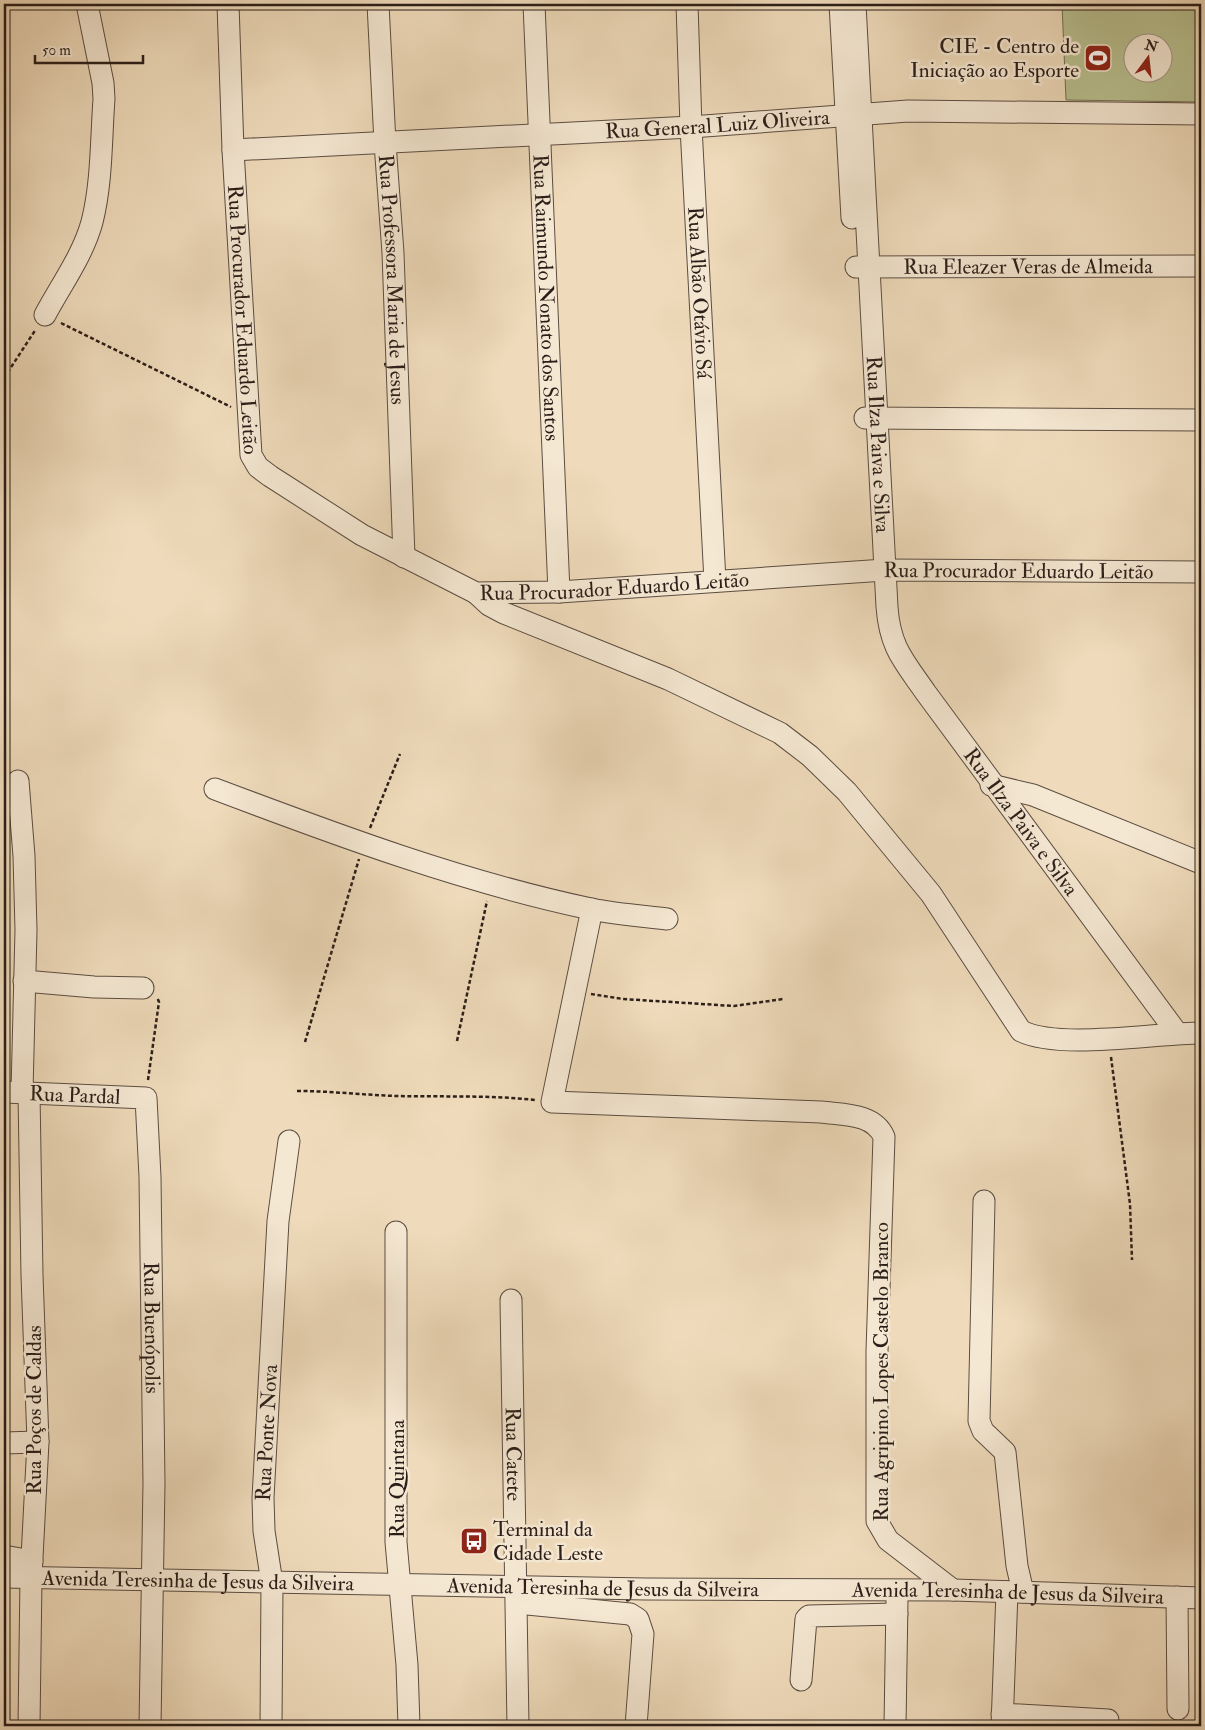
<svg xmlns="http://www.w3.org/2000/svg" width="1205" height="1730" font-family="'IM FELL Double Pica',serif">
<rect width="100%" height="100%" fill="#efdbbb"/>
<filter id="stains"><feTurbulence type="fractalNoise" baseFrequency=".004" numOctaves="4"/><feColorMatrix values="0 0 0 0 .2 0 0 0 0 .09 0 0 0 0 .02 0 0 0 .5 -.17"/></filter>
<radialGradient id="worn" r=".72"><stop offset=".6" stop-color="#630" stop-opacity="0"/><stop offset="1" stop-color="#630" stop-opacity=".3"/></radialGradient>
<path fill="#b9c090" stroke="#726f54" fill-rule="evenodd" d="M1062 4H1201V102L1066 100ZM1162 42V72H1132V42Z"/>
<g fill="none" stroke-linecap="round" stroke-linejoin="round">
<g stroke="#5c4d42" stroke-width="23">
<g id="minor">
<path id="s1" d="M228 4 233 150 251 455 258 467 270 476 362 535 476 593 559 592 885 570 1201 572"/>
<path id="s2" d="M378 4 385 143 393 253 404 557"/>
<path id="s3" d="M534 4 559 592"/>
<path id="s4" d="M687 4 691 127 715 581"/>
<path d="M840 4 852 218"/>
<path id="s5" d="M855 4 887 607C890 648 904 661 926 693L1177 1033"/>
<path id="s6" d="M233 150 691 127 908 111 1201 114"/>
<path id="s7" d="M856 267 1201 266"/>
<path d="M45 315C61 285 83 255 92 222 102 183 101 139 104 99L103 83 87 4"/>
<path d="M865 418 1201 420"/>
<path d="M476 593 489 605 504 613 668 679 780 733 810 756 847 792 931 894 1021 1031C1060 1050 1155 1033 1201 1033"/>
<path d="M18 781 24 856 26 930 22 1092"/>
<path d="M991 785 1033 795 1201 863"/>
<path d="M215 789C337 835 463 882 591 909 616 914 642 916 667 919"/>
<path d="M592 909 552 1102 821 1112C843 1115 874 1113 884 1137L877 1351V1521L888 1540 953 1590"/>
<path d="M24 981 94 987 143 988"/>
<path id="s8" d="M4 1092 146 1098 150 1177 154 1483 150 1726"/>
<path d="M984 1201 979 1421 983 1431 1005 1452 1017 1566 1023 1592"/>
<path d="M396 1232V1542L407 1665 409 1726"/>
<path id="s9" d="M511 1300 518 1726"/>
<path d="M4 1443 38 1442"/>
<path d="M4 1556 32 1561"/>
<path id="s10" d="M4 1577 646 1589 953 1590 1201 1598"/>
<path d="M1177 1597 1178 1709"/>
<path d="M517 1603 630 1614 638 1619 643 1634 636 1726"/>
<path d="M801 1680 806 1619 809 1616 897 1614"/>
<path d="M1002 1714 1108 1720"/>
<path d="M29 1726 31 1577 38 1442 32 1275 29 1093"/>
<path id="s11" d="M271 1726 272 1583 264 1531 263 1498 278 1221 289 1141"/>
<path d="M895 1726 897 1600"/>
<path d="M1002 1726 1007 1592"/>
</g>
</g>
<path stroke="#2b1e19" stroke-width="2.5" stroke-dasharray="4 2.5" stroke-linecap="butt" d="M61 323 231 407
M4 378 36 329
M370 828 400 754
M591 994 623 999 734 1006 783 999
M457 1041 487 901
M305 1042 359 859
M1111 1057 1130 1204 1132 1260
M148 1080 159 1002 157 997
M297 1091C331 1091 364 1095 397 1096 443 1097 489 1095 535 1100"/>
<use href="#minor" stroke="#f5e8d3" stroke-width="21"/>
</g>
<defs>
<g id="stadium-square" transform="scale(1.4375)"><rect x="-9" y="-9" width="18" height="18" rx="4" fill="#8f2418" stroke="#f5e8d3"/><path d="M0-5a6.5 5 0 1 0 0 10a6.5 5 0 1 0 0-10ZM-3.5-1.8h7v3.6h-7Z" fill="#fff"/></g>
<g id="bus-square" transform="scale(1.4375)"><rect x="-9" y="-9" width="18" height="18" rx="4" fill="#8f2418" stroke="#f5e8d3"/><path d="M-5-6H5V4H4V6H2V4H-2V6H-4V4H-5ZM-3.5-4V0h7V-4ZM-3.5 1.2v1.5H-2V1.2ZM2 1.2v1.5H3.5V1.2Z" fill="#fff"/></g>
</defs>
<g fill-rule="evenodd">
<use href="#stadium-square" x="1098" y="58"/>
<use href="#bus-square" x="474" y="1541"/>
</g>
<g text-anchor="middle" stroke-width="5" stroke-linejoin="round" paint-order="stroke">
<g font-size="21" fill="#2b1e19" stroke="#f5e8d3" text-anchor="end">
<text x="1079" y="53">CIE - Centro de<tspan x="1079" dy="24">Iniciação ao Esporte</tspan></text>
<text x="493" y="1536" text-anchor="start">Terminal da<tspan x="493" dy="24">Cidade Leste</tspan></text>
</g>
<g font-size="21" fill="#2b1e19" stroke="#f5e8d3">
<text dy="7" stroke="none"><textPath href="#s6" startOffset="485">Rua General Luiz Oliveira</textPath></text>
<text dy="7" stroke="none"><textPath href="#s7" startOffset="172">Rua Eleazer Veras de Almeida</textPath></text>
<text dy="7" stroke="none"><textPath href="#s2" startOffset="276">Rua Professora Maria de Jesus</textPath></text>
<text dy="7" stroke="none"><textPath href="#s4" startOffset="289">Rua Albão Otávio Sá</textPath></text>
<text dy="7" stroke="none"><textPath href="#s3" startOffset="294">Rua Raimundo Nonato dos Santos</textPath></text>
<text dy="7" stroke="none"><textPath href="#s1" startOffset="316">Rua Procurador Eduardo Leitão</textPath></text>
<text dy="7" stroke="none"><textPath href="#s5" startOffset="441">Rua Ilza Paiva e Silva</textPath></text>
<text dy="7" stroke="none"><textPath href="#s1" startOffset="1261">Rua Procurador Eduardo Leitão</textPath></text>
<text dy="7" stroke="none"><textPath href="#s1" startOffset="856">Rua Procurador Eduardo Leitão</textPath></text>
<text dy="7" stroke="none"><textPath href="#s5" startOffset="860">Rua Ilza Paiva e Silva</textPath></text>
<text dy="7" stroke="none"><textPath href="#s8" startOffset="71">Rua Pardal</textPath></text>
<text dy="7" stroke="none"><textPath href="#s8" startOffset="372">Rua Buenópolis</textPath></text>
<text transform="translate(881 1372) rotate(-90)" y="7">Rua Agripino Lopes Castelo Branco</text>
<text transform="translate(34 1410) rotate(-90)" y="7">Rua Poços de Caldas</text>
<text dy="7" stroke="none"><textPath href="#s11" startOffset="294">Rua Ponte Nova</textPath></text>
<text dy="7" stroke="none"><textPath href="#s9" startOffset="154">Rua Catete</textPath></text>
<text transform="translate(397 1479) rotate(-90)" y="7">Rua Quintana</text>
<text dy="7" stroke="none"><textPath href="#s10" startOffset="194">Avenida Teresinha de Jesus da Silveira</textPath></text>
<text dy="7" stroke="none"><textPath href="#s10" startOffset="599">Avenida Teresinha de Jesus da Silveira</textPath></text>
<text dy="7" stroke="none"><textPath href="#s10" startOffset="1004">Avenida Teresinha de Jesus da Silveira</textPath></text>
</g>
</g>
<rect width="1205" height="1730" fill="none" stroke="#efdbbb" stroke-width="20"/>
<rect x="5" y="5" width="1195" height="1720" fill="none" stroke="#2b1e19" stroke-width="2.5"/>
<rect x="10" y="10" width="1185" height="1710" fill="none" stroke="#2b1e19"/>
<g transform="translate(1148 58) rotate(15)"><circle r="24" fill="#f5e8d3" stroke="#a49789"/>
<path d="M0-4L9 19L0 12L-9 19Z" fill="#8f2418"/>
<text y="-8" font-size="14" font-weight="bold" text-anchor="middle" fill="#2b1e19">N</text>
</g>
<path d="M35 55v8h108v-8" fill="none" stroke="#2b1e19" stroke-width="2.5"/>
<text x="42" y="55" font-size="15" fill="#2b1e19" stroke="#f5e8d3" stroke-width="4" paint-order="stroke">50 m</text>
<rect width="100%" height="100%" filter="url(#stains)"/>
<rect width="100%" height="100%" fill="url(#worn)"/>
</svg>
